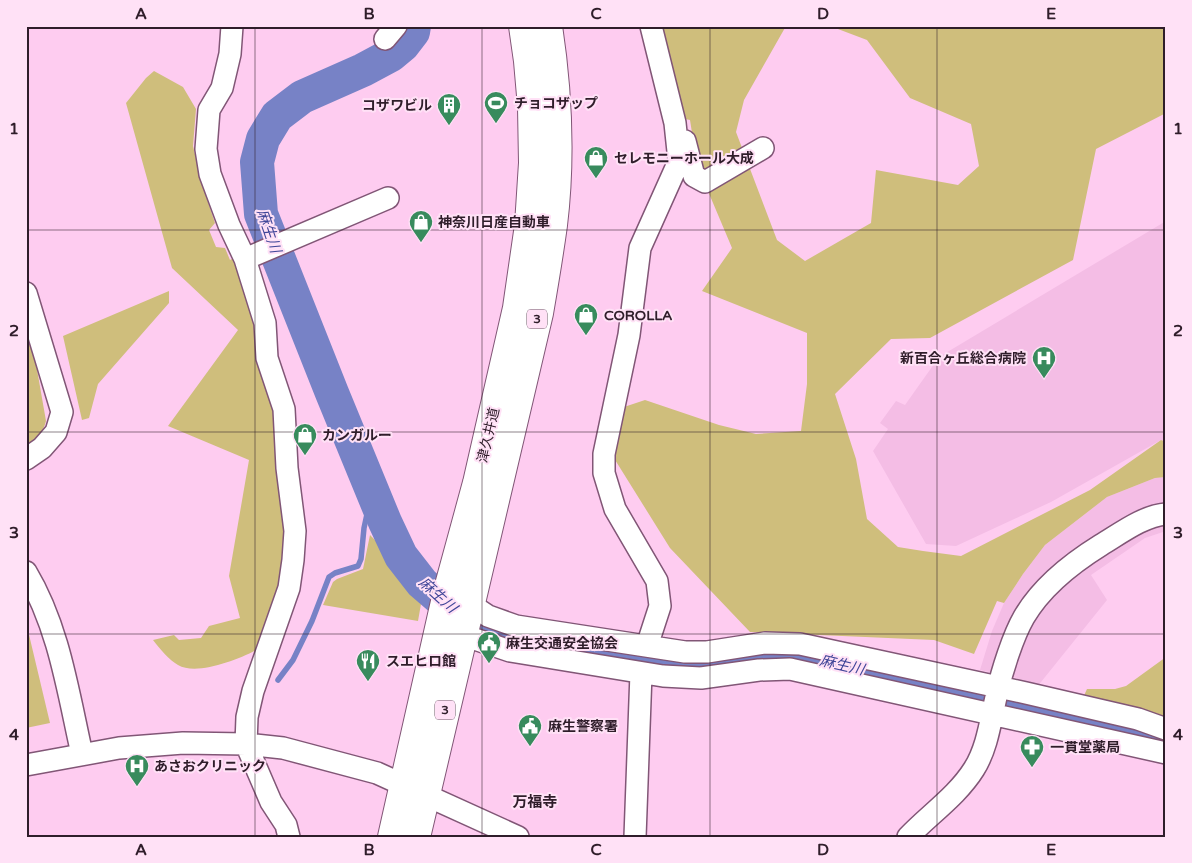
<svg xmlns="http://www.w3.org/2000/svg" width="1192" height="863" font-family="'Varela Round','Noto Sans JP',sans-serif">
<rect width="100%" height="100%" fill="#feccf0"/>
<path fill="#f4bde5" d="M1166 221V442L1161 440 1051 502 956 546 926 544 873 451 888 429 880 423 896 401 905 405 939 357Z
M1166 477V531L1145 538 1091 575 1107 600 1037 687 1026 686 1017 678 980 670 992 631 1004 603 1023 574 1045 545 1107 497 1155 478Z"/>
<path fill="#cfbe7c" d="M655 26H786L744 100 736 132 777 240 805 261 871 223 876 170 958 185 979 166 971 124 910 98 867 40 830 26H1166V113L1096 149 1073 260 930 338 891 339 835 394 856 459 867 519 898 547 923 551 961 556 1090 490 1161 440 1166 442V477L1155 478 1107 497 1045 545 1023 574 1004 603 997 601 974 654 934 640 750 632 670 548 612 455 621 408 645 400 719 425 756 434 801 431 807 384V333L702 291 732 248 697 165 690 120 680 118Z
M154 71 183 87 196 109 193 146 202 184 215 223 209 230 216 247 225 248 230 260 235 257 239 267 274 396 289 555 264 646C245 657 198 677 178 665 169 660 160 649 153 640L174 635 179 640 201 638 209 626 240 618 229 576 249 460 168 426 238 330 172 268 126 103 146 78Z
M169 291V303L98 384 89 418 82 420 63 336Z
M26 330 35 358 46 421C43 433 36 441 26 448Z
M370 535 379 544 397 575 421 604 418 621 323 605 333 582 337 579 363 569Z
M26 622 50 723 26 728Z
M1166 657V721L1082 700 1087 689H1115L1126 686Z"/>
<g fill="none" stroke-linecap="round" stroke-linejoin="round">
<path stroke="#7782c6" stroke-width="5.5" d="M278 680 293 660 312 621 329 577 335 573 358 566 361 559 364 528 372 491"/>
<path stroke="#7782c6" stroke-width="34" d="M414 26 413 32 403 45 391 55 363 70 302 97 277 116 263 139 257 162 261 214 332 393 385 522 401 556 422 583 459 615 494 630 671 665H705L734 657 758 653 803 656 1134 732 1166 744"/>
<g stroke="#815676" stroke-width="24">
<path id="minor" d="M232 26 230 54 222 88 209 110 206 149 210 174 229 225 245 259 265 323 267 358 284 409 287 468 295 531 293 560 289 588 253 691 247 717 246 744 271 802 286 825 289 837
M385 39 396 26
M685 141 694 176 705 182 763 148
M245 259 388 198
M26 293 62 412 56 432 42 448 26 459
M26 572C59 627 68 692 82 754
M470 604 488 616 516 626 685 652H707L765 643 800 644 1026 693 1138 719 1166 729
M463 635 510 651 663 676 701 678 759 670 790 669 1166 753
M647 646 660 606 657 581 615 509 604 473V454L629 335 640 248 679 161 675 123 651 26
M26 765 119 748 183 743 246 744 283 748 377 773 518 837
M635 837 641 673
M908 837C930 814 957 796 974 769 988 747 991 717 997 693 1002 671 1013 636 1024 617 1041 588 1072 563 1101 545 1121 533 1143 516 1166 514"/>
</g>
<g stroke="#815676" stroke-width="30">
<path id="major" d="M392 837 447 593 477 483 517 308 529 225 533 163 532 107 528 61 523 26
M416 837 539 313C544 284 549 254 553 225 561 159 558 92 548 26"/>
</g>
<use href="#minor" stroke="#fff" stroke-width="21"/>
<use href="#major" stroke="#fff" stroke-width="28"/>
</g>
<path fill="none" stroke="#2f1d2a" stroke-width="1" stroke-opacity="0.55" d="M255 26V837M482 26V837M710 26V837M937 26V837M26 230H1166M26 432H1166M26 634H1166"/>
<defs>
<g id="stadium-pin" transform="scale(1.25)"><path d="M0 17L-7.5 6A9.5 9.5 0 1 1 7.5 6Z" fill="#388b5d" stroke="#ffe1f6"/><path d="M0-5a6.5 5 0 1 0 0 10a6.5 5 0 1 0 0-10ZM-3.5-1.8h7v3.6h-7Z" fill="#fff"/></g>
<g id="building-pin" transform="scale(1.25)"><path d="M0 17L-7.5 6A9.5 9.5 0 1 1 7.5 6Z" fill="#388b5d" stroke="#ffe1f6"/><path d="M-4-6H4V6H1V3H-1V6H-4ZM-2.5-4.3h1.7v1.8h-1.7ZM.8-4.3h1.7v1.8H.8ZM-2.5-1h1.7V.8h-1.7ZM.8-1h1.7V.8H.8Z" fill="#fff"/></g>
<g id="shop-pin" transform="scale(1.25)"><path d="M0 17L-7.5 6A9.5 9.5 0 1 1 7.5 6Z" fill="#388b5d" stroke="#ffe1f6"/><path d="M-5-2.5h2.3a2.7 3.5 0 0 1 5.4 0H5L5.5 6h-11ZM-1.5-2.5h3a1.5 2.3 0 0 0-3 0Z" fill="#fff"/></g>
<g id="hospital-pin" transform="scale(1.25)"><path d="M0 17L-7.5 6A9.5 9.5 0 1 1 7.5 6Z" fill="#388b5d" stroke="#ffe1f6"/><path d="M-5-5h3v3.5h4V-5h3V5h-3V1.5h-4V5h-3Z" fill="#fff"/></g>
<g id="civic-pin" transform="scale(1.25)"><path d="M0 17L-7.5 6A9.5 9.5 0 1 1 7.5 6Z" fill="#388b5d" stroke="#ffe1f6"/><path d="M-.6-6.5H3V-4.5H.6V-3L4-1V1h2V6H-6V1h2V-1L-.6-3ZM-1.2 2.5V6h2.4V2.5Z" fill="#fff"/></g>
<g id="restaurant-pin" transform="scale(1.25)"><path d="M0 17L-7.5 6A9.5 9.5 0 1 1 7.5 6Z" fill="#388b5d" stroke="#ffe1f6"/><path d="M-5-6h1v4h1v-4h1v4h1v-4h1v5L-1.5 .5V6h-2V.5L-5-1ZM5-6V6H3V1.5H1.5Q1.5-4 5-6Z" fill="#fff"/></g>
<g id="pharmacy-pin" transform="scale(1.25)"><path d="M0 17L-7.5 6A9.5 9.5 0 1 1 7.5 6Z" fill="#388b5d" stroke="#ffe1f6"/><path d="M-2-6h4v4h4v4h-4v4h-4v-4h-4v-4h4Z" fill="#fff"/></g>
</defs>
<g fill-rule="evenodd">
<use href="#stadium-pin" x="496" y="103"/>
<use href="#building-pin" x="449" y="105"/>
<use href="#shop-pin" x="596" y="158"/>
<use href="#shop-pin" x="421" y="222"/>
<use href="#shop-pin" x="586" y="315"/>
<use href="#hospital-pin" x="1044" y="358"/>
<use href="#shop-pin" x="305" y="435"/>
<use href="#civic-pin" x="489" y="643"/>
<use href="#restaurant-pin" x="368" y="661"/>
<use href="#civic-pin" x="530" y="726"/>
<use href="#pharmacy-pin" x="1032" y="747"/>
<use href="#hospital-pin" x="137" y="766"/>
</g>
<g text-anchor="middle" stroke-width="4" stroke-linejoin="round" paint-order="stroke">
<g fill="#ffe1f6" stroke="#6d5867" stroke-width="1">
<rect x="527" y="309.5" width="20" height="19" rx="4"/>
<rect x="435" y="700.5" width="20" height="19" rx="4"/>
</g>
<g font-size="12" font-weight="bold" fill="#2f1d2a">
<text x="537" y="323">3</text>
<text x="445" y="714">3</text>
</g>
<g font-size="14" font-weight="bold" fill="#2f1d2a" stroke="#ffe1f6" text-anchor="start">
<text x="514" y="108">チョコザップ</text>
<text x="432" y="110" text-anchor="end">コザワビル</text>
<text x="614" y="163">セレモニーホール大成</text>
<text x="438" y="227">神奈川日産自動車</text>
<text x="604" y="320">COROLLA</text>
<text x="1026" y="363" text-anchor="end">新百合ヶ丘総合病院</text>
<text x="322" y="440">カンガルー</text>
<text x="506" y="648">麻生交通安全協会</text>
<text x="386" y="666">スエヒロ館</text>
<text x="548" y="731">麻生警察署</text>
<text x="1050" y="752">一貫堂薬局</text>
<text x="154" y="771">あさおクリニック</text>
</g>
<g font-size="14" fill="#2f1d2a" stroke="#ffe1f6">
<text transform="translate(488 435) rotate(-77)" y="5">津久井道</text>
</g>
<g font-size="15" font-style="italic" fill="#404698" stroke="#ffe1f6">
<text transform="translate(269 231) rotate(71)" y="5">麻生川</text>
<text transform="translate(438 595) rotate(42)" y="5">麻生川</text>
<text transform="translate(842 665) rotate(13)" y="5">麻生川</text>
</g>
<g font-size="15" font-weight="bold" fill="#2f1d2a" stroke="#ffe1f6">
<text x="535" y="807">万福寺</text>
</g>
</g>
<rect width="1192" height="863" fill="none" stroke="#ffe1f6" stroke-width="55"/>
<rect x="28" y="28" width="1136" height="808" fill="none" stroke="#2f1d2a" stroke-width="2"/>
<g font-size="16" text-anchor="middle" font-weight="bold" fill="#2f1d2a">
<text x="141" y="19">A</text>
<text x="369" y="19">B</text>
<text x="596" y="19">C</text>
<text x="823" y="19">D</text>
<text x="1051" y="19">E</text>
<text x="14" y="134">1</text>
<text x="1178" y="134">1</text>
<text x="14" y="336">2</text>
<text x="1178" y="336">2</text>
<text x="14" y="538">3</text>
<text x="1178" y="538">3</text>
<text x="14" y="740">4</text>
<text x="1178" y="740">4</text>
<text x="141" y="855">A</text>
<text x="369" y="855">B</text>
<text x="596" y="855">C</text>
<text x="823" y="855">D</text>
<text x="1051" y="855">E</text>
</g>
</svg>
